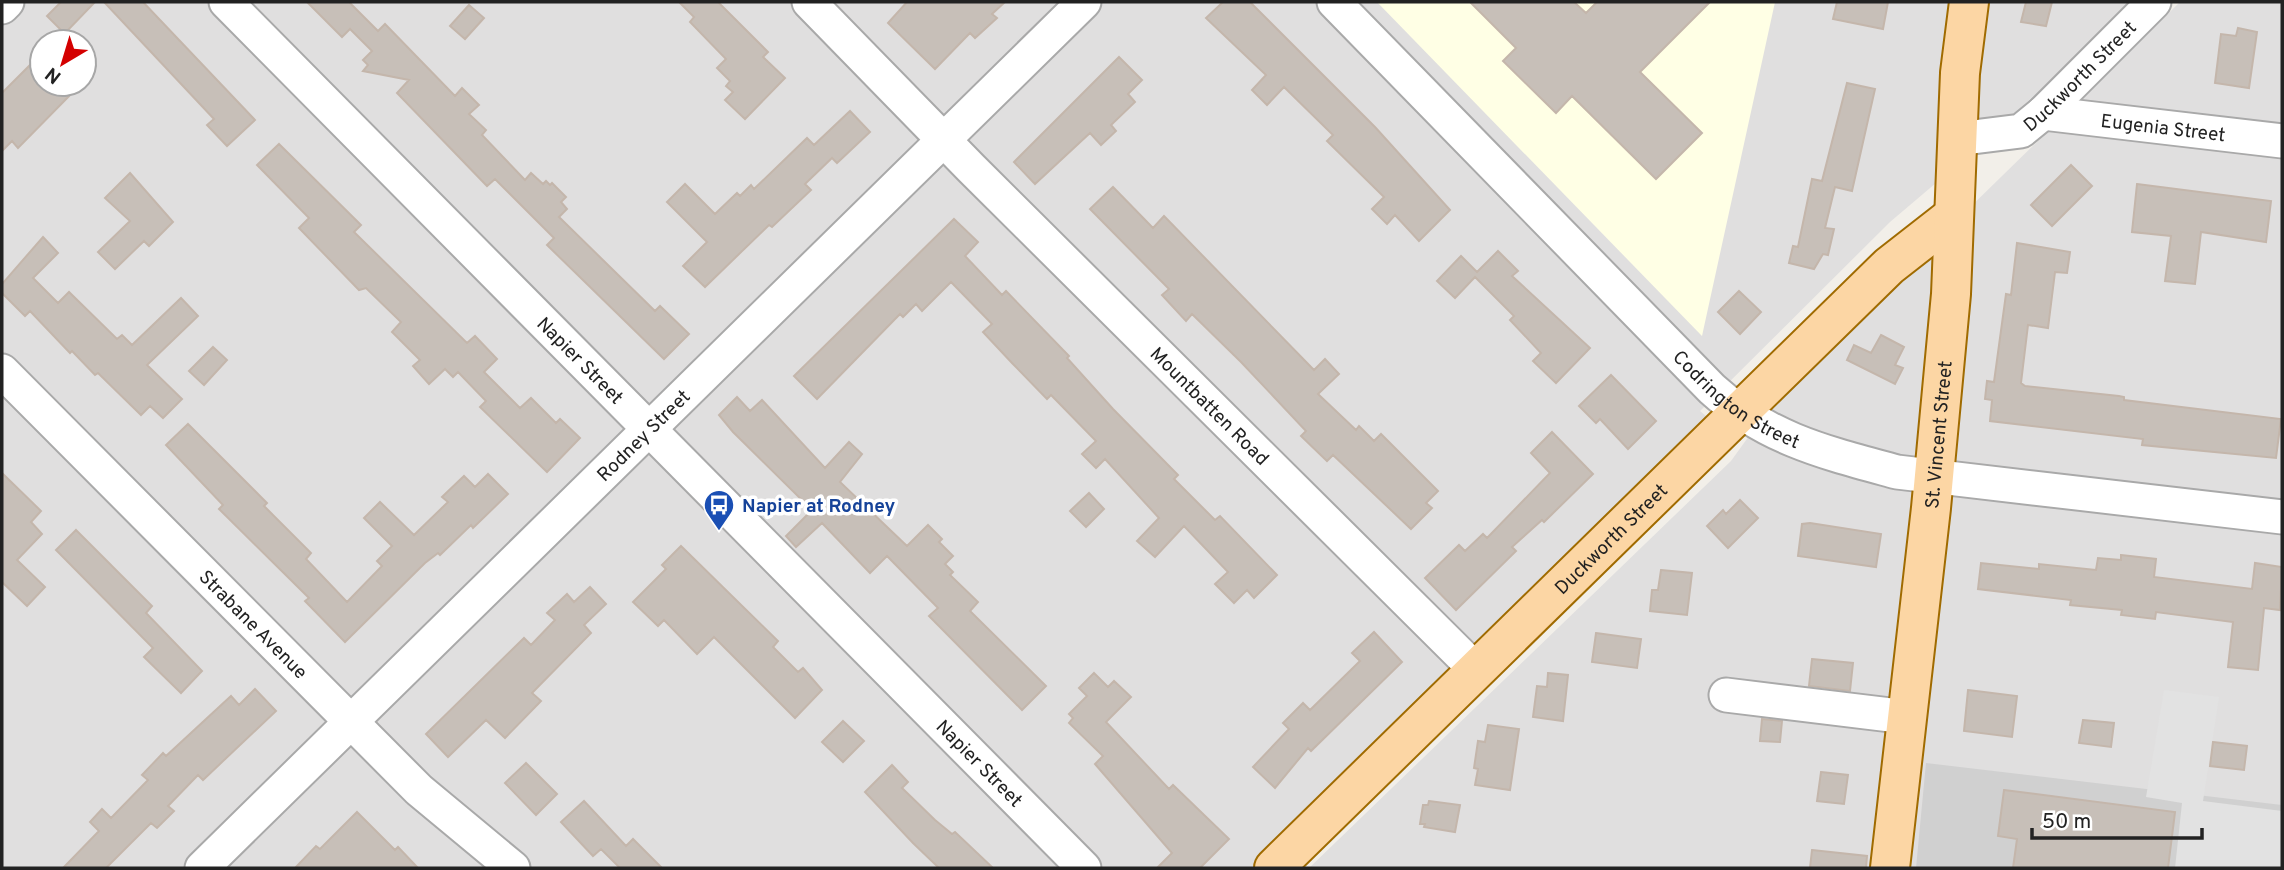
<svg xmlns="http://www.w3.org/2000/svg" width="2284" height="870" font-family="Overpass,sans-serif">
<rect width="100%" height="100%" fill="#f2efe9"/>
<path fill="#e0dfdf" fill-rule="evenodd" d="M2 2H2133L2022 110 1890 222 1700 411 1706 416 1703 425 1251 868H2ZM42 42H84V84H42Z
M2180 2H2282V868H1309L1731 461 1780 393Z"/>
<path fill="#ffffe5" d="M1377 2H1775L1702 336Z"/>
<path fill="#d0d0d0" d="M1926 763 2282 805V868H1916Z"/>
<path fill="#e2e2e2" d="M2164 690 2219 697 2203 801 2282 811V868H2175L2182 803 2146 797Z"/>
<path fill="#c7bfb8" stroke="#c4b6ab" stroke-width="2" d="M61 2H95L68 30H61L47 16Z
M104 2H143L255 120 227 146 207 125 214 119Z
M307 2H349L378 31 385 24 455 96 462 88 479 105 469 114 486 130 482 135 525 180 531 173 543 184 546 181 550 185 552 183 566 197 561 202 567 209 559 217 655 311 660 306 689 334 664 359 547 245 554 238 495 179 487 186 397 93 409 80 363 71 368 65 363 60 372 51 350 29 342 37Z
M679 2H718L768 52 763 57 785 78 745 119 725 100 733 92 726 86 730 81 717 68 726 59 690 22 694 17Z
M907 2H1005L992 14 997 18 975 38 970 33 935 69 888 23Z
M1223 2H1250L1375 127 1450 210 1419 241 1395 215 1387 224 1372 209 1384 197 1327 141 1333 135 1284 87 1267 105 1252 90 1266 75 1206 18Z
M1470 2H1574L1586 13 1597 2H1710L1640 72 1702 133 1656 179 1572 96 1556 113 1503 61 1516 48Z
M1837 2H1888L1883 29 1833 19Z
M2026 2H2052L2046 26 2021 22Z
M469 5 484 18 465 39 450 26Z
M2238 28 2257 32 2249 88 2215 83 2221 34 2236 36Z
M42 53V84H81L18 148 12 141 2 151V93Z
M1119 57 1142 80 1128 94 1135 102 1111 125 1116 131 1101 145 1090 133 1035 184 1014 162Z
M1847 83 1875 89 1852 191 1835 187 1825 228 1834 229 1828 255 1823 254 1814 269 1789 263 1793 246 1798 247 1812 179 1822 181Z
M850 111 870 132 837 163 832 158 805 184 811 190 772 227 769 225 705 287 683 266 707 242 667 202 685 184 715 214 737 193 740 196 751 185 754 189 807 138 814 145Z
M279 144 361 225 354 232 467 343 475 336 497 359 484 372 520 408 531 398 556 423 560 419 580 438 547 472 480 407 486 401 458 372 453 377 445 369 429 384 413 366 420 360 392 332 401 322 366 288 359 290 299 228 309 218 257 165Z
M2071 165 2092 186 2052 226 2031 205Z
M130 173 173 222 149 246 144 241 115 269 98 252 130 221 105 198Z
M2137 184 2271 201 2266 242 2201 232 2195 284 2165 281 2171 236 2132 232Z
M1113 187 1153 228 1164 216 1314 370 1325 359 1339 374 1318 394 1356 430 1359 426 1374 441 1381 434 1438 491 1426 503 1432 508 1411 529 1333 455 1327 461 1301 436 1306 431 1241 362 1192 314 1186 321 1162 295 1169 289 1090 209Z
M954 219 978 242 965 256 1002 295 1006 291 1069 356 1067 358 1113 409 1178 475 1174 479 1215 520 1220 516 1277 575 1254 598 1247 590 1234 603 1215 584 1228 572 1184 526 1155 557 1137 541 1159 518 1105 459 1096 468 1082 454 1096 441 1051 395 1047 399 1012 363 983 332 992 324 951 282 922 311 916 304 903 317 900 314 817 399 794 376Z
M43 237 58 253 33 278 58 303 69 292 117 339 122 335 132 345 181 298 198 316 147 365 182 399 163 418 150 406 141 415 98 373 95 375 72 351 70 353 30 311 25 316 2 293V284Z
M2017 243 2070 252 2067 273 2055 272 2048 328 2028 325 2021 383 2025 386 2119 396 2124 397V400L2281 419 2276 458 2142 445 2143 439 1990 421 1992 400 1985 399 1987 381 1994 382 2006 294 2011 295Z
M1498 251 1518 271 1512 276 1590 348 1556 383 1533 361 1541 353 1510 320 1514 316 1475 277 1455 298 1437 281 1461 256 1477 272Z
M1739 291 1761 312 1740 334 1718 312Z
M1881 335 1904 347 1895 365 1903 368 1895 384 1847 360 1854 345 1871 353Z
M213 347 227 360 204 385 189 371Z
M1611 375 1656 421 1628 449 1600 419 1596 423 1579 406Z
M737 397 750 411 762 400 825 468 849 442 862 454 840 482 907 546 928 525 942 539 939 542 953 556 945 564 953 572 950 575 978 602 970 611 1046 686 1022 710 929 616 938 608 887 556 870 573 822 523 796 547 786 536 812 510 733 432 719 415Z
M188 424 267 503 264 506 311 553 306 559 347 602 382 566 377 561 392 546 364 518 380 502 414 535 448 502 442 497 464 476 475 487 488 474 508 494 473 528 471 525 440 555 438 553 425 563 345 642 305 601 309 598 219 509 223 505 166 445Z
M1552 432 1593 474 1544 522 1542 520 1512 547 1516 551 1456 610 1425 578 1459 545 1465 551 1483 534 1487 538 1550 473 1531 453Z
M2 473 41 511 31 522 42 534 17 560 45 587 27 606 2 582Z
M1089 493 1104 509 1086 527 1070 511Z
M1740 500 1758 518 1728 548 1707 526 1723 510 1726 514Z
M1810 523 1881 534 1876 567 1798 556 1802 524Z
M76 530 152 606 146 613 202 671 181 693 144 657 153 648 56 550Z
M681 546 778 641 773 647 798 672 803 668 822 690 795 718 714 637 697 654 664 620 658 626 633 602 666 569 662 565Z
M2121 555 2156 559 2154 577 2252 589 2255 563 2282 567 2280 610 2264 608 2258 670 2228 667 2233 622 2156 612 2155 619 2121 615 2122 610 2070 605 2071 600 1978 589 1981 563 2039 569V564L2096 570 2098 558 2121 560Z
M1661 570 1692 573 1687 615 1650 611 1652 590H1658Z
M590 587 606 604 584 625 591 633 532 693 541 701 505 738 486 720 448 757 426 734 524 638 531 645 555 620 547 613 567 594 574 602Z
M1374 632 1402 662 1311 751 1308 748 1275 788 1253 767 1289 729 1283 723 1303 703 1310 710 1360 661 1352 653Z
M1596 633 1641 639 1637 668 1592 662Z
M1812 659 1853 663 1850 691 1809 686Z
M1094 673 1108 687 1114 681 1131 697 1106 722 1169 789 1173 785 1229 839 1200 868H1157L1172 853 1095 764 1103 756 1069 723 1073 718 1069 714 1087 696 1079 688Z
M1548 673 1568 675 1563 721 1533 717 1537 686 1547 687Z
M255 689 276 711 203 780 198 775 168 806 174 811 157 828 151 823 106 868H63L99 831 90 822 102 809 111 818 148 780 142 775 163 753 166 756 231 696 239 705Z
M1968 690 2017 696 2012 737 1964 731Z
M1762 719 1782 721 1780 742 1760 741Z
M2083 720 2114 723 2111 747 2079 743Z
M843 721 864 741 843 762 822 742Z
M1488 725 1519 729 1510 790 1475 785 1478 769 1474 768 1478 741 1485 742Z
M2213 742 2247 746 2244 770 2210 766Z
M526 763 557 794 536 815 505 783Z
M892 765 908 782 902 788 935 820 952 834 955 832 993 868H939L913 843 865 792Z
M1821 772 1848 775 1844 804 1817 801Z
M2004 790 2175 812 2168 868H2013L2017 839 1998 836Z
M584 801 626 846 633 839 662 868H620L601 849 593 856 561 822Z
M1429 801 1460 805 1455 832 1424 827 1425 824H1420L1423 805H1428Z
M357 812 395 850 398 847 418 868H295L316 846 320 849Z
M1812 850 1867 856 1866 868H1810Z"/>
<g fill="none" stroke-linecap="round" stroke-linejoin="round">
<g stroke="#a9a9a9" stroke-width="37">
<g id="minor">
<path id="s1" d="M226 2 1084 868"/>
<path id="s2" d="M809 2 971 168 1476 670"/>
<path id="s3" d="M1334 2 1712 389C1767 439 1827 453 1897 472L2282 517"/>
<path d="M2 7 7 2"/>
<path id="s4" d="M2043 113 2282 141"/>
<path id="s5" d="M1957 139 2021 131 2043 113 2154 2"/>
<path id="s6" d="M2 371 419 790 513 868"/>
<path d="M1726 695 1907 717"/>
<path id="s7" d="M202 868 1084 2"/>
</g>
</g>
<g stroke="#a06b00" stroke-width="42">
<g id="major">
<path id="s8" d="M1274 868 1889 266 1953 216"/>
<path id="s9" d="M1890 868 1931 508 1951 294 1960 73 1969 2"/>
</g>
</g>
<use href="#minor" stroke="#fff" stroke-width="33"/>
<use href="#major" stroke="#fcd6a4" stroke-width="38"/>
</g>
<defs>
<g id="bus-pin" transform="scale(1.575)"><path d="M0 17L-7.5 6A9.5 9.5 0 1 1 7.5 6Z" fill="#1a4fb4" stroke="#fff"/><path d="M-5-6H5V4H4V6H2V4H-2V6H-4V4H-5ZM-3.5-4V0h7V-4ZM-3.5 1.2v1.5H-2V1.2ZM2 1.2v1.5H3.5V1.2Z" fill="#fff"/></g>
</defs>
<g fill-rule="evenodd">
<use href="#bus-pin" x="719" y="505"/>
</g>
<g text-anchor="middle" stroke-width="7" stroke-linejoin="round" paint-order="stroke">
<g font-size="19" fill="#222" stroke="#fff">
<text dy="7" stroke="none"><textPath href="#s5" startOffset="145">Duckworth Street</textPath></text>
<text dy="7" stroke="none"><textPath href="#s4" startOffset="121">Eugenia Street</textPath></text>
<text dy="7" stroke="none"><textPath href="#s1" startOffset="504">Napier Street</textPath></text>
<text dy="7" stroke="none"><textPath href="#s3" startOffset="567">Codrington Street</textPath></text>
<text dy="7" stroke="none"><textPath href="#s2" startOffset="569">Mountbatten Road</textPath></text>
<text dy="7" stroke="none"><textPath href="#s7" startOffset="618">Rodney Street</textPath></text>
<text dy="7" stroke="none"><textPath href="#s9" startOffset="436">St. Vincent Street</textPath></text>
<text dy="7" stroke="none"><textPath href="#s8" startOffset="471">Duckworth Street</textPath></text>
<text dy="7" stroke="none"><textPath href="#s6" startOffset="357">Strabane Avenue</textPath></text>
<text dy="7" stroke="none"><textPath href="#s1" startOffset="1071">Napier Street</textPath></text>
</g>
<g font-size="19" font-weight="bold" fill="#164399" stroke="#fff" text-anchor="start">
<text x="742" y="512">Napier at Rodney</text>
</g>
</g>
<rect width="2284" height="870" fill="none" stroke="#222222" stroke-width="7"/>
<g transform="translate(63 63) rotate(218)"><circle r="33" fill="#ffffff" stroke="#a7a7a7" stroke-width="2"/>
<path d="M0-5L12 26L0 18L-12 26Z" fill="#d40000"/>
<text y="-10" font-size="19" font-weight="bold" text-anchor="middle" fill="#222222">N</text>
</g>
<path d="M2032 828v10h170v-10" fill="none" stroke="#222222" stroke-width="3.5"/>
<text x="2042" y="828" font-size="21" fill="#222222" stroke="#ffffff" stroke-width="5" paint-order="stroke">50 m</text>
</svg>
